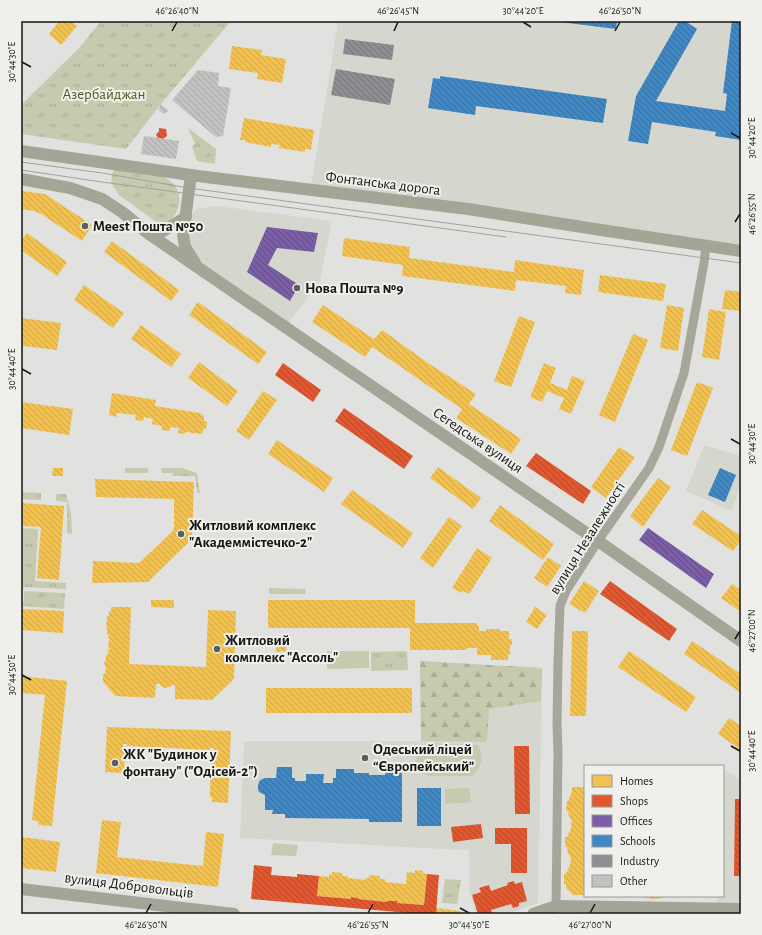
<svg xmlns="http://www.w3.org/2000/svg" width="762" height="935" font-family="'Alegreya Sans',sans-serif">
<defs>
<pattern id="grass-tufts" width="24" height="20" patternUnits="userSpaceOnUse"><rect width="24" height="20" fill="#c7caae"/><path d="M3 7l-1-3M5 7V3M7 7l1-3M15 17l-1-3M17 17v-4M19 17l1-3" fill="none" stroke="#aaad95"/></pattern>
<pattern id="forest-firs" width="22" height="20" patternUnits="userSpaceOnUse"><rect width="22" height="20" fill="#c7caae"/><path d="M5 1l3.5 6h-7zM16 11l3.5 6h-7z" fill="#aaad95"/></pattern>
<pattern id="homes-back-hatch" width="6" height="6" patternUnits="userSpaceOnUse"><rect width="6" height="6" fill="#f2c14e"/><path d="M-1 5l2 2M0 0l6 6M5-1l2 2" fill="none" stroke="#cfa543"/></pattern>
<pattern id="shops-back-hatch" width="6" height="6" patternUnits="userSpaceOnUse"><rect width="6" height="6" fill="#e4572e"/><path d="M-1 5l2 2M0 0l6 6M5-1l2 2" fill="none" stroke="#b84726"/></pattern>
<pattern id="offices-back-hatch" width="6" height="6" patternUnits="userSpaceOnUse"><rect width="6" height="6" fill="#7b5ea7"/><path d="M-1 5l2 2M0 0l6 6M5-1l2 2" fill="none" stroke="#644d87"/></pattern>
<pattern id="schools-back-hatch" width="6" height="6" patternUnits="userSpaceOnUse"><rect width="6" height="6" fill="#3f88c5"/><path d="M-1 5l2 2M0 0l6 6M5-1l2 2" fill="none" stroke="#346e9f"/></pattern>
<pattern id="industry-back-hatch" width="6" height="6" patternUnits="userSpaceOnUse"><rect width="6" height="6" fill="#8d8d92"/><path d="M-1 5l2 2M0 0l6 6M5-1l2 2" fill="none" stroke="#727276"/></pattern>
<pattern id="building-back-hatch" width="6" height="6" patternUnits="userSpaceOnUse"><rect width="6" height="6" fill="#c2c3c0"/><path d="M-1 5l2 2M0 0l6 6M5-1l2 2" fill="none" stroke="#a6a7a4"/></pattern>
</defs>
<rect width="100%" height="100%" fill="#e1e2df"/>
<path fill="#d5d6ce" d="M338 21H741V249L311 187Z
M217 206 332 221 320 281 288 323 200 265 189 242 190 218 195 209Z
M704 445 741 456V482L732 511 686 491Z
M420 661 542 668 538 903 508 914H476L469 890V850L442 849 240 838 244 741H421Z
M723 768 741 781V908H716L717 896H723Z"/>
<path fill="url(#grass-tufts)" d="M101 21H231L161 104 126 149 21 134V105L79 48Z
M188 128 216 149 215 164 197 161 192 146 195 144Z
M115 170H118C130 172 142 174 154 176 158 176 163 176 166 178 170 180 175 185 177 189 184 201 175 226 159 224L119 195 111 183 112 176 113 172Z
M125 468H148V473H125Z
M161 468H182L197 473 200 493H197L195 476H173V473H162Z
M21 492 41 493V500L21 499Z
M56 494H66L71 513 72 534 67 533V502L56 501Z
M21 528 38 529 35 581 66 583V589L21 587 23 540H21Z
M269 588 306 589 305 594H269Z
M24 591 65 593 64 609 21 606V601H24Z
M407 651 408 670 371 671V652Z
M445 879 461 880 457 904 442 903Z"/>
<path fill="url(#forest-firs)" d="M420 661 542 668 541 701 489 709 487 742 421 741Z"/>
<path fill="#c7caae" d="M327 651H369V668L327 669Z
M427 743 478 745C484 757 482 768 472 776H430C411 772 413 751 427 743Z
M469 788 471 802 445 804V789Z
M273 843 298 845 296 856 271 855Z"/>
<path fill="url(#homes-back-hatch)" d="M59 21H71L77 26 61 45 49 34Z
M232 46 262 50 261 55 286 59 282 83 257 79 258 73 229 69Z
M244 118 314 130 311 150 305 149V152L279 148 280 145 271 144V147L245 142V140H240Z
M21 191 45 194 92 225 82 241 41 214 34 211 21 209Z
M27 233 67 262 57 276 21 250V241Z
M344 238 410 247 409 258 514 272 515 260 584 270 581 295 565 293 566 286 516 280 515 291 402 276 403 265 342 256Z
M112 241 179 290 171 301 104 252Z
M600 275 666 284 663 301 598 292Z
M84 285 124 313 113 328 74 300Z
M725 290 741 292V311L722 309Z
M198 302 267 352 258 364 189 315Z
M323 305 374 339 382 330 428 363 476 394 469 404 521 439 511 454 456 418 462 409 372 347 365 357 312 322Z
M667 305 684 308 678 351 660 348Z
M709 309 726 312 719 360 702 357Z
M519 316 535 322 511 387 494 381Z
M21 318 61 323 57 350 23 346 22 355H21Z
M141 325 181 354 171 367 131 339Z
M633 334 648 340 615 422 599 415Z
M199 362 238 391 227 406 188 378Z
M544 363 556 368 550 383 567 390 572 376 585 381 571 414 559 409 564 398 547 391 542 402 530 397Z
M697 382 713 388 687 456 671 450Z
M263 391 277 400 249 440 236 431Z
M112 393 156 400 155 406 200 413 204 416V421L207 422 206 429H203L202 434 185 432V434L178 433 179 428 170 427V431L161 430 162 426 152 424 153 419 144 417 143 421 135 420 136 415 117 413 116 417 109 415Z
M21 402 73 409 69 435 21 428Z
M277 440 333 478 324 492 268 454Z
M619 447 635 457 606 498 591 487Z
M438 467 481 498 473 509 430 478Z
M53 468H63V476H52Z
M658 478 671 487 643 527 630 516Z
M95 479 194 482 192 539 148 582 92 583 93 561 139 563 174 530V499L96 497Z
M352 490 413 533 403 548 341 504Z
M21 503 64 506 59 580 37 578 41 527 21 526Z
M500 505 554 544 543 560 489 521Z
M702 510 741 536V540L733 551 692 524Z
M449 517 462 526 433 568 420 558Z
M477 548 492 558 469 594 463 591 462 593 452 588Z
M548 557 561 566 547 587 534 578Z
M584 581 599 591 585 613 569 604Z
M732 584 741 590V612L721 598Z
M151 600H174V608L151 607Z
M268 600H415V623H477V626H479V631H486V629H500V631H509V639H512V645H510V655H508V660H491V655H477V648H467V650H410V628H268Z
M111 607H131L129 664 206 667 208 610 236 611 234 679 212 700 175 699V685H171V686L169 687 164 688 160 685V684H156L155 698 115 696 103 682V674H105L106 668 104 663 106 660V655H108V650H110L108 646 109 641 110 639H108L109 635H107V629L106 624 107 621V616H109V611H111Z
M535 607 547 615 537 629 526 622Z
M21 609 64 611 63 633 21 630Z
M572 631H588L586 716H570Z
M692 641 741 674V693L684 654Z
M277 644H287L286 651 276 652Z
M629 651 696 697 686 712 618 667Z
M21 676 67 681 52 826 39 825 37 821 32 820 45 695 21 693Z
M266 688H412V713H266Z
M729 718 741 726V750L718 734Z
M107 727 231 731 228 803 212 802V797H210L211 754H213L214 748H210V750L127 746V744H123V751H125L124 773 105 772Z
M572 787H585V895H573L566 888V884H564V874H566L570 865 571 858 568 853 567 847H565V837H567L571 829V823H572V821L569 816 568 811H566L567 801H568L572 792Z
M102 820 121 822 117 857 203 866 206 832 224 834 218 887 96 873Z
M21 837 60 842 56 872 21 868Z
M415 870 423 871 422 873 427 874 424 905 397 903V901H387V902L358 899V898L351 897V899L317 896 319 876 329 877V874L332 875V872L343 873 342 876H348V878L365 880 366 878H369V875L380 876 379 879H385V882L406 884 407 872 415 873Z
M642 896H666L662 898 654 899 646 898Z
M436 908 461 911V914H436Z"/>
<path fill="url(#shops-back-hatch)" d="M159 128 166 129 167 135 166 137 162 139 158 138 156 135 159 131Z
M283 363 321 390 313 402 275 375Z
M344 408 413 456 404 469 335 421Z
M536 453 591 491 583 504 526 466Z
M610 581 677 629 669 641 600 594Z
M514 746H529L530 814H515Z
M735 799H741V876H734Z
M481 824 483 838 453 842 451 827Z
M495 828H527V873H511V844H495Z
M254 865 272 867 271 875 297 877V874L319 876 317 896 351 899V897L358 898V899L387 902V901H397V903L424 905 427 874 439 875 436 914H420L251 899Z
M514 881 515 884 522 882 527 901 519 903V906L513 908 511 904 491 910 492 914H486L485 913 478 914 472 895 481 892 479 888 489 885 491 891 508 885 507 883Z"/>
<path fill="url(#offices-back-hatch)" d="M267 227 318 233 314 252 277 248 268 265 299 285 290 301 247 272Z
M648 528 714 574 706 588 639 540Z"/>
<path fill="url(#schools-back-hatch)" d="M560 21H617L616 29 560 22Z
M679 21H685L697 29 656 101 725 111 727 94 723 93 732 21H741L740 113H741V140L715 136 716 132 652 122 648 144 628 141 636 96Z
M440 76 607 99 603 123 476 106 475 115 428 108 433 78 440 79Z
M720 468 736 475 725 502 708 495Z
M277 767H292V778H295V781H306V774H324L323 783H333V778H336V769H354V773H369V775H385V774L389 769 393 768 398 769 402 774V822H369V819L285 818V814H272L273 810H265V795L259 792 258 789V785L260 780 265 778H276Z
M417 788H441V826H417Z"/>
<path fill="url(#industry-back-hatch)" d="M345 39 394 45 392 60 343 54Z
M336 69 395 79 390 105 331 95Z"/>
<path fill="url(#building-back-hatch)" d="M198 70 219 73 218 86 231 88 223 136 216 137 172 100Z
M160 104 169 111 163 114 159 110Z
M144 136 179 141 176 159 141 154Z"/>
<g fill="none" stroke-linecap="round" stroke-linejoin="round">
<path stroke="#a6a69b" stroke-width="9" d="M556 906 558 752 557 724 558 662 560 606 566 591 598 541 649 468 659 447 684 373 704 263 706 246"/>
<path stroke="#a3a596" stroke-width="12" d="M21 151 198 176 468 209 601 230 741 251
M191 175 183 235 185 247 195 263
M21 179 70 188 102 199 122 212 149 234 598 541 741 641
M149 234 160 233 186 217
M21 889 234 914
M533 914 556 906 741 909"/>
<path stroke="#a1a29a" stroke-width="1" d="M21 162 102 173 189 188 741 263
M21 170 102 182 506 237"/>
</g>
<path fill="none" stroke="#161615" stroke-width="1.5" d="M523 22 531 27M172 31 177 22M394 31 398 22M615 31 620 22M22 62 31 67M731 133 740 138M735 222 740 214M22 369 31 374M731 439 740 444M735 639 740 631M22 675 31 680M731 746 740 751M460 908 469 913M146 913 151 904M368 913 373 904M590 913 595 904"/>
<g fill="#5d5d5c" stroke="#eff0eb" stroke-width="1.5">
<circle cx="85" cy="226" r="4"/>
<circle cx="297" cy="288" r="4"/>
<circle cx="181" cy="534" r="4"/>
<circle cx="217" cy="649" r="4"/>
<circle cx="365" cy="758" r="4"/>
<circle cx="115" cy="763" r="4"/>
</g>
<g text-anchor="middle" stroke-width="4" stroke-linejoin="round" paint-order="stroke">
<g font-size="15" fill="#53581d" stroke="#eff0eb">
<text x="104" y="99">Азербайджан</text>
</g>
<g font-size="15" fill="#161615" stroke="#eff0eb">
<text transform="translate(383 183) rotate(7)" y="5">Фонтанська дорога</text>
<text transform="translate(478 440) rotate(34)" y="5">Сегедська вулиця</text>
<text transform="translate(587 538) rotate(-58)" y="5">вулиця Незалежності</text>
<text transform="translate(129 885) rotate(7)" y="5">вулиця Добровольців</text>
</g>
<g font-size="15" font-weight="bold" fill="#161615" stroke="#eff0eb" text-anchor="start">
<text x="93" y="231">Meest Пошта №50</text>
<text x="305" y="293">Нова Пошта №9</text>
<text x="189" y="530">Житловий комплекс<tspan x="189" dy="17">"Академмістечко-2"</tspan></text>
<text x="225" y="645">Житловий<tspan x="225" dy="17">комплекс "Ассоль"</tspan></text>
<text x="373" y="754">Одеський ліцей<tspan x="373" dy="17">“Європейський”</tspan></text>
<text x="123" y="759">ЖК "Будинок у<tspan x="123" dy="17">фонтану" ("Одісей-2")</tspan></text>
</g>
</g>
<rect width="762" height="935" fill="none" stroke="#eff0eb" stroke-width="44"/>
<rect x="584" y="765" width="140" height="132" fill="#eff0eb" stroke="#989995"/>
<rect x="592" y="775" width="20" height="12" fill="#f2c14e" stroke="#989995"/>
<text x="620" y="785" font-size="12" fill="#161615">Homes</text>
<rect x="592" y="795" width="20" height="12" fill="#e4572e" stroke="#989995"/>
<text x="620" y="805" font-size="12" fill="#161615">Shops</text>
<rect x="592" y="815" width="20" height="12" fill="#7b5ea7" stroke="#989995"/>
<text x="620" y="825" font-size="12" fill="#161615">Offices</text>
<rect x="592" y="835" width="20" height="12" fill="#3f88c5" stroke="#989995"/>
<text x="620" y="845" font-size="12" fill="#161615">Schools</text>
<rect x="592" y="855" width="20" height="12" fill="#8d8d92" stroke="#989995"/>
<text x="620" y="865" font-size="12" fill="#161615">Industry</text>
<rect x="592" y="875" width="20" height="12" fill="#c2c3c0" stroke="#989995"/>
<text x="620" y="885" font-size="12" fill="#161615">Other</text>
<rect x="22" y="22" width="718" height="891" fill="none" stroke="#161615" stroke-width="1.5"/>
<g font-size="10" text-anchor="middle" fill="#161615">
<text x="177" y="14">46°26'40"N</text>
<text x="398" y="14">46°26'45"N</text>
<text x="523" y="14">30°44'20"E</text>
<text x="620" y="14">46°26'50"N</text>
<text transform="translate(11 62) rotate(-90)" y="4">30°44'30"E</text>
<text transform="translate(751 138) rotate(-90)" y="4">30°44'20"E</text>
<text transform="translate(751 214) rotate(-90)" y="4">46°26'55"N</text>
<text transform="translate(11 369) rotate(-90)" y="4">30°44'40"E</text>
<text transform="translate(751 444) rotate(-90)" y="4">30°44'30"E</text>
<text transform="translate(751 631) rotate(-90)" y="4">46°27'00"N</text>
<text transform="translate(11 675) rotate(-90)" y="4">30°44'50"E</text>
<text transform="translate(751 751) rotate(-90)" y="4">30°44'40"E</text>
<text x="146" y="928">46°26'50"N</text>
<text x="368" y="928">46°26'55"N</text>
<text x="469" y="928">30°44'50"E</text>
<text x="590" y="928">46°27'00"N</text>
</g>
</svg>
